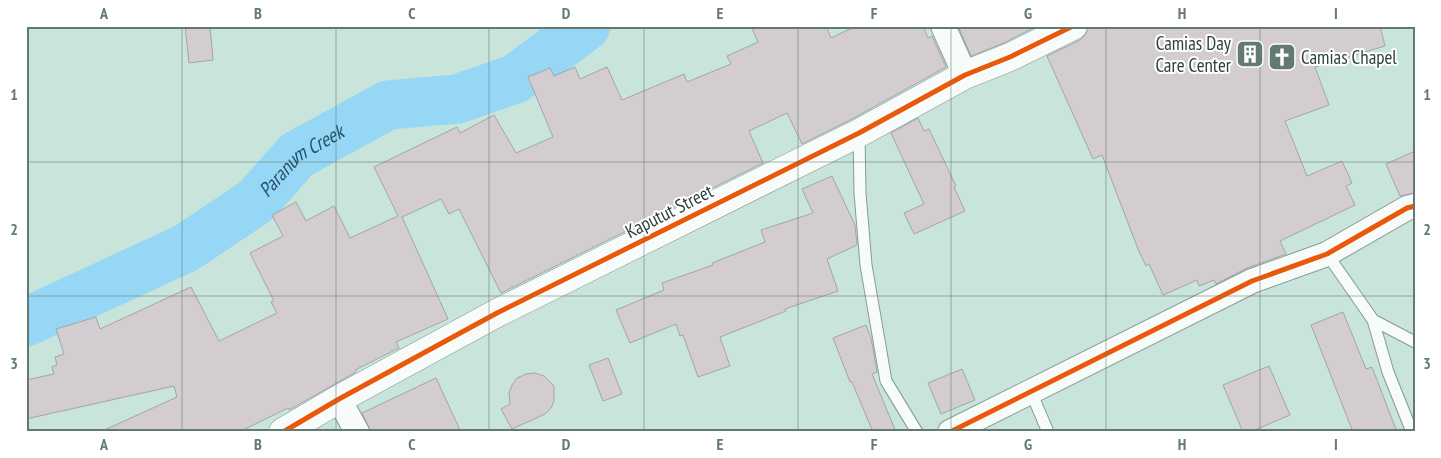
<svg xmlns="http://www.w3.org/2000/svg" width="1441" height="458" font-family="'PT Sans Narrow',sans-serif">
<rect width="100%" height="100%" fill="#c8e4db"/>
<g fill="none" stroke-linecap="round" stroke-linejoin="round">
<path stroke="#95d7f4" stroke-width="49" id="s1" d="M26 322 186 248 256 201 297 155 388 105 457 99 515 79 586 26"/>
</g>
<path fill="#d3ccd1" stroke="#a2a6a6" d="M185 26H210L213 60 189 63Z
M751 26H826L831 38 856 26H923L928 38 932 36 946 67 852 119 802 144 787 113 749 131 763 163 501 293 459 209 449 214 441 199 402 217 448 319 396 342 399 348 355 370 356 372 289 410 288 408 239 432H100L177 397 174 386 26 419V380L54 374 52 367 57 365 55 357 64 354 56 329 96 317 100 329 191 287 219 341 277 313 271 302 274 301 250 253 283 236 272 215 296 202 306 221 334 206 350 238 398 216 374 167 457 127 460 133 494 115 516 153 553 137 528 77 550 68 554 76 575 67 580 79 607 67 622 100 684 74 687 82 731 64 727 56 758 42Z
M958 26H1037L1004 43 971 56Z
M1088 26H1380L1385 46 1315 67 1329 105 1285 121 1307 176 1342 161 1352 183 1346 186 1355 205 1280 241 1286 254 1247 268 1216 284 1214 280 1199 286 1197 280 1163 295 1149 264 1146 266 1138 249 1102 155 1093 159 1047 56 1080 40 1086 34Z
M918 118 924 131 929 129 956 186 954 187 965 211 914 234 904 213 924 204 891 133Z
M1415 151V193L1400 196 1386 164Z
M832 176 855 225 857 245 827 259 838 291 785 309 786 311 720 337 730 366 698 377 683 335 680 336 676 324 630 343 616 310 664 290 662 283 713 265 712 263 765 242 761 230 813 213 802 189Z
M1343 312 1366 369 1372 367 1397 432H1353L1311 325Z
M866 325 871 338 877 372 872 374 896 432H873L852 382H850L833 338Z
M608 358 622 394 603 401 589 365Z
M1269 366 1290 415 1250 432H1243L1223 385Z
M962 369 975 400 941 414 928 383Z
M535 373 544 376 554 386V401L551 408 545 414 512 429 501 409 510 404 509 393 512 385 517 378 526 374Z
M436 378 461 432H371L362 413Z"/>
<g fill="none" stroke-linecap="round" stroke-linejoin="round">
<g stroke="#859b95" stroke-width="13">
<path id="lane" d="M859 134 860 193 866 265 886 381 917 432
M1327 254 1373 320 1388 372 1412 432
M1373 320 1415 342
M1031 392 1048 432"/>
</g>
<g stroke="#859b95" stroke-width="26">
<path id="street" d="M943 26 965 75
M339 399 357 432
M950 432 1252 281 1327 254 1407 208 1415 206"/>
</g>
<g stroke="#859b95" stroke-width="29">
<path id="secondary" d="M283 432 339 399 497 313 859 133 965 75 1010 57 1073 26"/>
</g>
<use href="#lane" stroke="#f7fbfa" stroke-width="11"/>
<use href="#street" stroke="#f7fbfa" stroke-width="24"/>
<use href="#secondary" stroke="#f7fbfa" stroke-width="28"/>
<g stroke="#fff" stroke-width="8">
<path id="cycleway" d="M283 432 339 399 497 313 859 133 965 75 1010 57 1073 26
M950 432 1252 281 1327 254 1407 208 1415 206"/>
</g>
<use href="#cycleway" stroke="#e8590c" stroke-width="5"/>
</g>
<path fill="none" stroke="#637a73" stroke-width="1" stroke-opacity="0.55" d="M182 26V432M336 26V432M489 26V432M644 26V432M798 26V432M951 26V432M1106 26V432M1260 26V432M26 162H1415M26 296H1415"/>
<defs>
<g id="building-square" transform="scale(1.4375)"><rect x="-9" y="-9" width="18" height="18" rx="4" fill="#637a73" stroke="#fff"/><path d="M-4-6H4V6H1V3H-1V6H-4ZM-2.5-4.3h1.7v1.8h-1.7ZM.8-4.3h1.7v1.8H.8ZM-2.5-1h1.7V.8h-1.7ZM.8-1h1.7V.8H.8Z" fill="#fff"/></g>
<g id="church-square" transform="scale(1.4375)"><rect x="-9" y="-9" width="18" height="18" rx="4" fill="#637a73" stroke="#fff"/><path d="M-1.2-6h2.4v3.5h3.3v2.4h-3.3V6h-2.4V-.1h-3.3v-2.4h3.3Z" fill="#fff"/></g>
</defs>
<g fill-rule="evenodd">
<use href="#building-square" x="1250" y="54"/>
<use href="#church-square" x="1282" y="57"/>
</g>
<g text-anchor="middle" stroke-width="4" stroke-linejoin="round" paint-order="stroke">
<g font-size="19" fill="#2d413b" stroke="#fff" text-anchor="end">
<text x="1231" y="50">Camias Day<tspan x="1231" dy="22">Care Center</tspan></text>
<text x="1301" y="64" text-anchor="start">Camias Chapel</text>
</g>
<g font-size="19" fill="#2d413b" stroke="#fff">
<text transform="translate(669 211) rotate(-27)" y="7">Kaputut Street</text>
</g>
<g font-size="20" font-style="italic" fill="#26536b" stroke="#fff">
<text dy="7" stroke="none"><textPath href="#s1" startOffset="322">Paranum Creek</textPath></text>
</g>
</g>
<rect width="1441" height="458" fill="none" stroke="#ffffff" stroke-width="55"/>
<rect x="28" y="28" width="1386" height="402" fill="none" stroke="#637a73" stroke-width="2"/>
<g font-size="16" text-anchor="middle" font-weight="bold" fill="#637a73">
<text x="104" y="19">A</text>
<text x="258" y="19">B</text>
<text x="412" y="19">C</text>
<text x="566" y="19">D</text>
<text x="720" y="19">E</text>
<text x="874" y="19">F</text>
<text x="1028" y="19">G</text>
<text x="1182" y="19">H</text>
<text x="1336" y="19">I</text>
<text x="14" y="100">1</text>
<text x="1427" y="100">1</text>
<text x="14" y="235">2</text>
<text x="1427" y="235">2</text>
<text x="14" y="369">3</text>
<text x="1427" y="369">3</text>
<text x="104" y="450">A</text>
<text x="258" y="450">B</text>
<text x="412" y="450">C</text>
<text x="566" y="450">D</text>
<text x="720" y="450">E</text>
<text x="874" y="450">F</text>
<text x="1028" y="450">G</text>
<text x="1182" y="450">H</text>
<text x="1336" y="450">I</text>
</g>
</svg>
